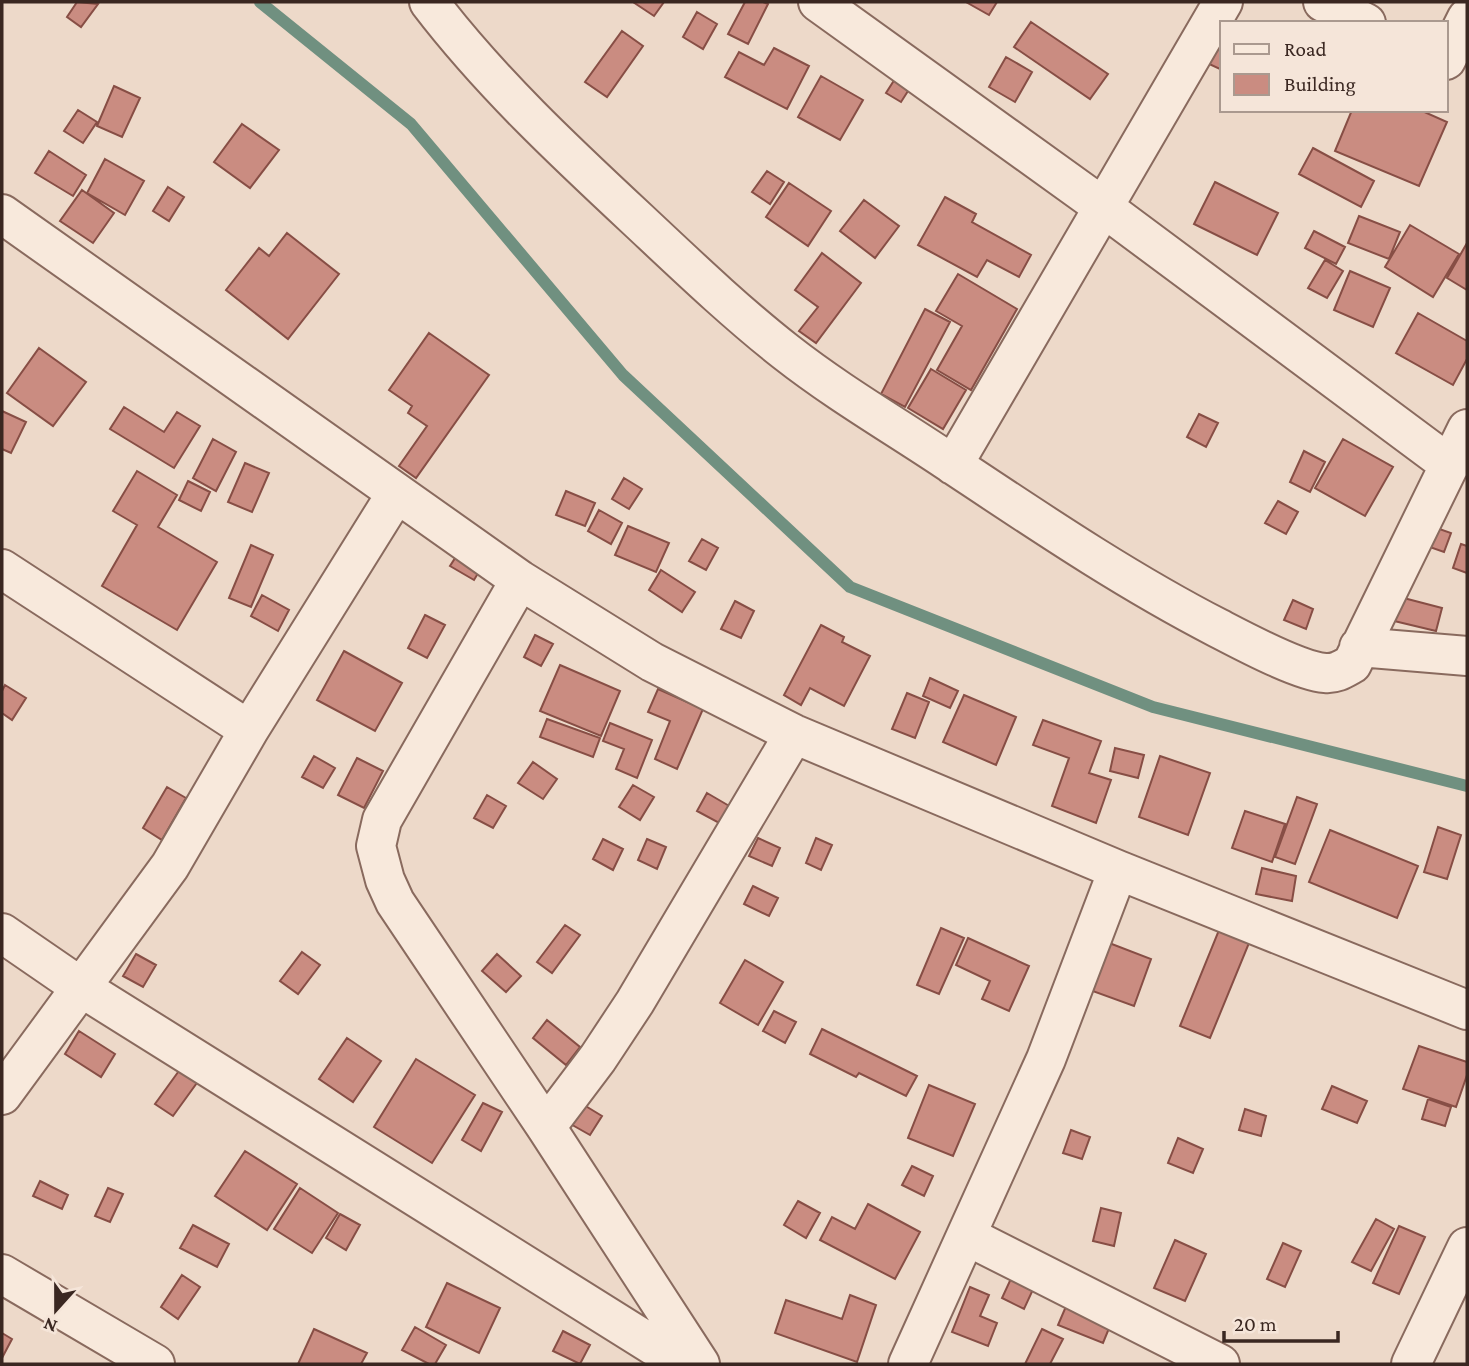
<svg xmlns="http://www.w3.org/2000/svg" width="1469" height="1366" font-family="'Crimson Pro',serif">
<rect width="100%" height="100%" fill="#edd9c9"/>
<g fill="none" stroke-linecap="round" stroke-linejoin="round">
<path stroke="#709080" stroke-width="12" d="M260 2 411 124 623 375 850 587 1153 707 1467 786"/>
</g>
<path fill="#ca8c81" stroke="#874e45" stroke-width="2" d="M77 2 98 4 81 27 67 17Z
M633 2H664L654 16Z
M745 2H763L768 4 748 44 728 34Z
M966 2H997L989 15Z
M697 12 717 24 703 49 683 37Z
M1031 22 1108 74 1090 99 1014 47Z
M622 31 643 46 607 97 585 82Z
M1217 41 1222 43V70L1207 63Z
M774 48 809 66 787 109 725 77 739 52 764 65Z
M1006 57 1032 72 1015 102 989 87Z
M900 71 915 80 901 102 886 93Z
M821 76 863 100 840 140 798 117Z
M114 86 140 98 122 137 97 126Z
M78 110 97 122 83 143 64 131Z
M1352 110H1420L1447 122 1419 186 1335 151Z
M242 124 279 150 250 188 214 162Z
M1313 148 1374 181 1361 207 1299 174Z
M49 151 86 175 73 196 35 173Z
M105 159 144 181 125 215 87 193Z
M767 171 784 182 770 204 752 192Z
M1215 182 1278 213 1257 255 1194 224Z
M789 183 831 211 808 246 766 217Z
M168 187 184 197 169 221 153 211Z
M82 190 114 213 93 243 60 221Z
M945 197 976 214 972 222 1031 255 1019 277 987 260 977 277 918 245Z
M864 200 899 226 875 258 840 231Z
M1359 216 1400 232 1389 259 1348 243Z
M1410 225 1459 254 1433 297 1385 267Z
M1314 231 1345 247 1336 264 1305 248Z
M287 233 339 274 288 339 226 290 259 248 269 256Z
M1467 243V290L1447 278Z
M822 253 861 283 816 343 799 331 818 307 795 290Z
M1325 260 1343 271 1327 298 1308 288Z
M1350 271 1390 288 1373 327 1334 310Z
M958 274 1017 309 971 390 937 370 962 326 936 311Z
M925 309 950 322 905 407 881 394Z
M1418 313 1467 341V359L1453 385 1396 353Z
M429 333 489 375 416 478 399 466 427 426 408 413 412 406 389 390Z
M39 348 86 382 53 426 7 393Z
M931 369 966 390 943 429 908 408Z
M124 407 164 432 177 412 200 426 174 468 110 429Z
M2 411 26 422 11 453 2 449Z
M1199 414 1218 423 1206 447 1187 437Z
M213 439 236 452 216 491 193 478Z
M1343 439 1393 467 1365 516 1315 488Z
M1304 451 1325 462 1310 492 1290 482Z
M245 463 269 473 252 512 228 502Z
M137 471 177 495 158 527 217 562 177 630 102 586 137 525 113 511Z
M624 478 642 489 629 509 612 499Z
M188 481 210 492 201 511 179 500Z
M566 491 595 503 585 526 556 515Z
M1278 501 1298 512 1286 534 1265 523Z
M599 510 622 523 611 544 588 531Z
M1428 525 1451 533 1444 552 1421 544Z
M628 526 669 543 656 572 615 555Z
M702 539 718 548 706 570 689 561Z
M1461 544 1467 546V573L1453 568Z
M251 545 273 555 251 607 229 598Z
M459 552 483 565 474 580 450 566Z
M661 570 695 592 682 612 649 590Z
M262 595 289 610 278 631 251 616Z
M1396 596 1442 608 1436 631 1390 620Z
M1293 600 1313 609 1306 629 1284 620Z
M735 601 754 611 741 638 721 629Z
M425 615 445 625 427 658 408 648Z
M821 625 844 637 842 642 870 656 844 706 810 688 801 705 784 695Z
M535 635 553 644 541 666 524 657Z
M344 651 402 683 375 731 317 700Z
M560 665 620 691 601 736 540 711Z
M930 678 958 691 950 708 923 696Z
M5 685 26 698 12 720 2 713V691Z
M658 689 703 709 677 769 655 759 670 721 648 712Z
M907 693 929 702 915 738 892 729Z
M964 695 1016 717 996 765 943 742Z
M547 719 600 738 593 757 540 737Z
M1043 720 1101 741 1089 773 1111 780 1096 823 1052 806 1069 758 1033 745Z
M610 723 652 740 637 778 616 769 624 749 603 741Z
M1115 748 1144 755 1138 778 1110 771Z
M314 756 335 768 323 788 302 777Z
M1160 756 1210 773 1188 835 1139 817Z
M357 758 383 771 364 808 338 795Z
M533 762 557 779 543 799 518 783Z
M633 785 654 797 640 820 619 807Z
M167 787 186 798 162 840 143 828Z
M707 793 731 807 721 824 697 811Z
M487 795 506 806 493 828 474 818Z
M1297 797 1317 804 1295 864 1275 857Z
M1245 811 1285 824 1272 862 1232 848Z
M1438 827 1461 835 1447 879 1424 872Z
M1330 830 1418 866 1397 918 1309 882Z
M758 838 780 848 772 866 749 856Z
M816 838 832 845 821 870 806 863Z
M603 839 623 849 613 870 593 859Z
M647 839 666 847 657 869 638 860Z
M1262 868 1296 876 1292 901 1256 894Z
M753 886 778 898 769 916 744 904Z
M565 925 580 935 552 973 537 962Z
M941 928 964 938 939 994 917 985Z
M1219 930 1249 943 1210 1038 1180 1026Z
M968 938 1029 966 1009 1011 982 999 990 981 956 965Z
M1104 941 1151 959 1134 1006 1087 989Z
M302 952 320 965 298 994 280 981Z
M136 954 156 965 143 987 123 976Z
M497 954 521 976 506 992 482 971Z
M745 960 783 982 758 1025 720 1003Z
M774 1011 796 1022 785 1043 763 1031Z
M547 1020 580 1047 566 1065 533 1038Z
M822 1029 917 1076 906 1096 859 1073 856 1077 810 1054Z
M79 1031 115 1054 101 1077 65 1054Z
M347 1038 381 1061 353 1102 319 1079Z
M1419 1046 1467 1062V1075L1456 1107 1403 1089Z
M416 1059 475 1095 432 1163 374 1127Z
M181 1068 199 1080 173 1116 155 1104Z
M929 1085 975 1104 953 1156 908 1138Z
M1332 1086 1367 1101 1357 1123 1322 1109Z
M1428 1099 1451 1107 1445 1126 1422 1119Z
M579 1102 602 1116 590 1135 567 1122Z
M483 1103 502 1112 481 1151 462 1140Z
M1245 1109 1266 1116 1261 1136 1239 1130Z
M1071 1130 1090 1137 1082 1159 1063 1153Z
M1178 1138 1203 1149 1193 1173 1168 1163Z
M245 1151 297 1184 267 1230 215 1196Z
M912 1166 933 1176 924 1196 902 1185Z
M40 1181 68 1195 62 1209 33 1196Z
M108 1188 123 1194 110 1222 95 1216Z
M300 1188 338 1213 312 1253 274 1229Z
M798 1201 820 1213 806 1238 784 1225Z
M868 1204 920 1232 895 1279 820 1240 832 1217 855 1229Z
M1101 1208 1121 1213 1114 1246 1093 1241Z
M340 1214 360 1225 346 1250 326 1238Z
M1376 1219 1394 1229 1371 1271 1352 1262Z
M193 1225 229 1244 217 1267 180 1248Z
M1399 1226 1425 1237 1399 1294 1373 1283Z
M1175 1240 1206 1254 1185 1301 1154 1288Z
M1283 1243 1301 1251 1285 1287 1267 1279Z
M1014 1272 1036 1283 1024 1309 1002 1298Z
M182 1275 200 1287 178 1319 161 1307Z
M447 1283 500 1308 479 1353 426 1327Z
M970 1287 989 1295 980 1316 997 1323 988 1346 952 1332Z
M850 1295 876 1305 857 1362 775 1333 786 1300 842 1319Z
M1067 1304 1112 1321 1103 1343 1058 1325Z
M415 1327 446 1345 435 1364H429L402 1350Z
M314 1329 367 1353 361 1364H298Z
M1042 1329 1063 1339 1050 1364H1025Z
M563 1331 590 1345 580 1364 553 1351Z
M2 1333 12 1339 2 1358Z"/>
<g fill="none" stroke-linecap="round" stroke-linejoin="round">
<g stroke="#896a5e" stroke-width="42">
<path id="street" d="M429 2C490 82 565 152 638 220 686 265 735 312 786 352 837 392 892 424 946 460 1035 519 1123 579 1218 628 1243 641 1299 671 1325 673 1336 674 1343 669 1352 664L1467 429
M818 2 1103 207 1450 465
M1323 2 1366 23
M1446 60 1467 18
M2 214 520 580 652 662 794 734 1118 870 1467 1010
M953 465 1223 2
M2 569 249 730
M520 580 382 820 376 846 385 880 395 902 546 1127 700 1364
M1359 647 1467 656
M2 933 82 988 683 1364
M2 1095 170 866 249 730 396 494
M546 1127 598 1058 635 1002 794 734
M967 1236 1220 1364
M2 1274 155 1364
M908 1364 1046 1059 1118 870
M1411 1364 1467 1247"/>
</g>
<use href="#street" stroke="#f8e9dc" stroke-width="38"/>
</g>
<rect width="1469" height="1366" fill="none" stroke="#3a2721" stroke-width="7"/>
<rect x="1220" y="21" width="228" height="91" fill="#f5e5d9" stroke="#aa998f" stroke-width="2"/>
<rect x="1234" y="44" width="35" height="10" fill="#f8e9dc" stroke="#aa998f" stroke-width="2"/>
<text x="1284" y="56" font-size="21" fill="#3a2721">Road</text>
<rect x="1234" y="74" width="35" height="21" fill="#ca8c81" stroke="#aa998f" stroke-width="2"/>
<text x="1284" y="91" font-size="21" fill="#3a2721">Building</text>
<g transform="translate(56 1310) rotate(201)" stroke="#f5e5d9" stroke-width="5" paint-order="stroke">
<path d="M0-5L12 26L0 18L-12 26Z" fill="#3a2721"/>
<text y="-10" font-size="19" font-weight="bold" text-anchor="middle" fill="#3a2721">N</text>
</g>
<path d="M1224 1331v10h114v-10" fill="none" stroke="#3a2721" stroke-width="3.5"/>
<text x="1234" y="1331" font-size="21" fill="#3a2721" stroke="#f5e5d9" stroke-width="5" paint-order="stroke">20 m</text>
</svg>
